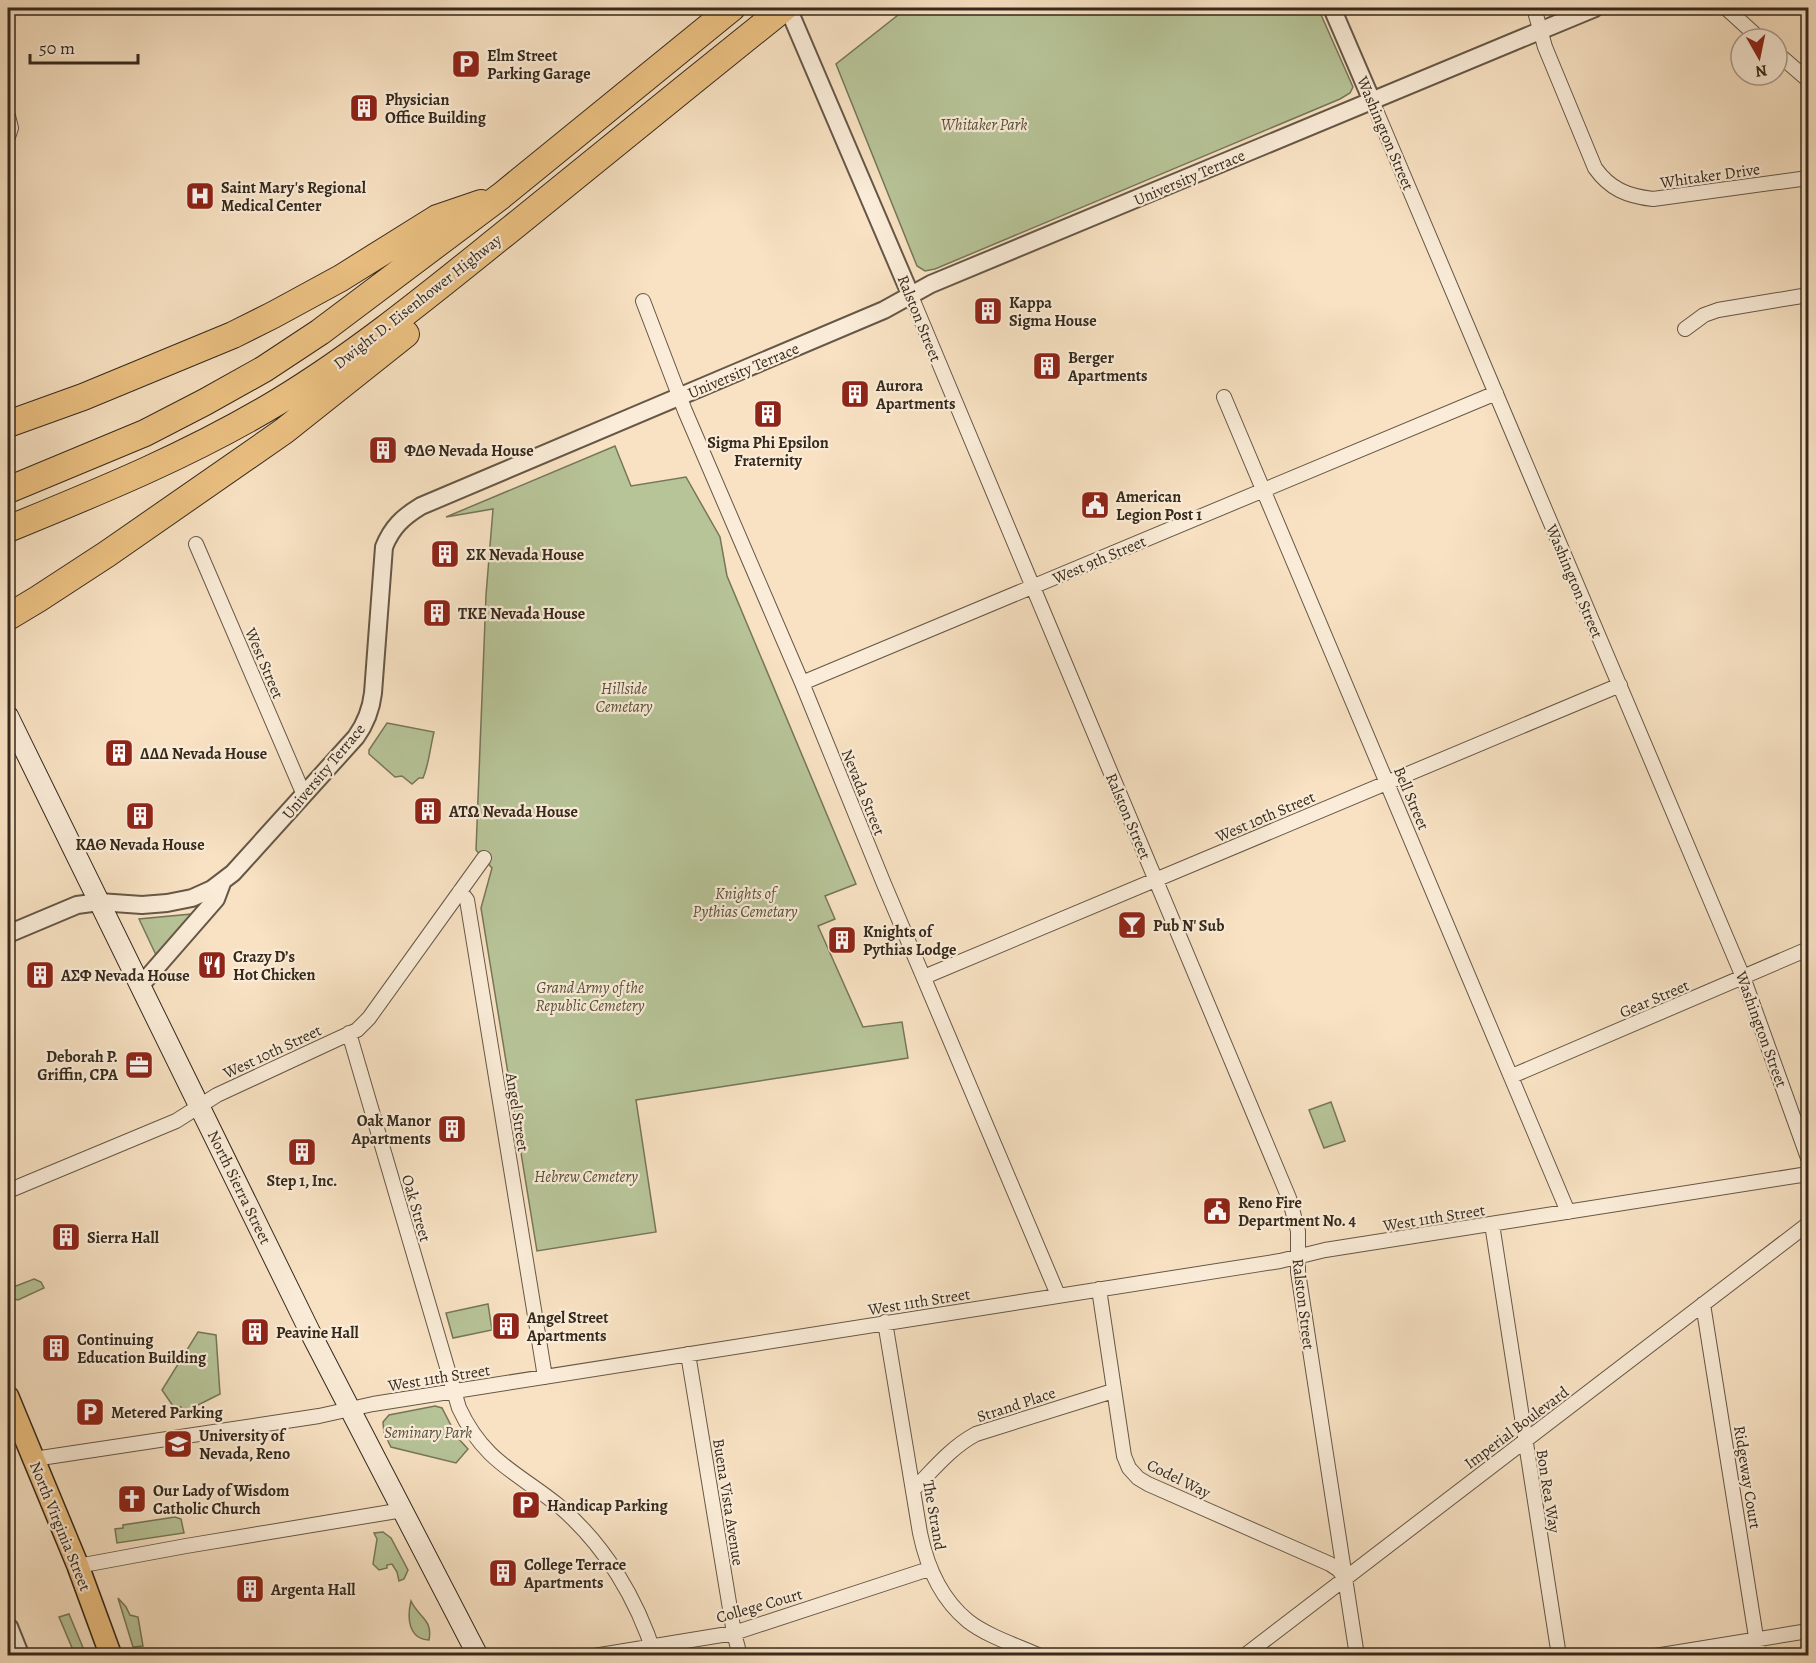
<svg xmlns="http://www.w3.org/2000/svg" width="1816" height="1663" font-family="Alegreya,serif">
<rect width="100%" height="100%" fill="#f8e2c3"/>
<filter id="stains"><feTurbulence type="fractalNoise" baseFrequency=".00333" numOctaves="4"/><feColorMatrix values="0 0 0 0 .2 0 0 0 0 .09 0 0 0 0 .02 0 0 0 .5 -.17"/></filter>
<radialGradient id="worn" r=".72"><stop offset=".6" stop-color="#630" stop-opacity="0"/><stop offset="1" stop-color="#630" stop-opacity=".3"/></radialGradient>
<path fill="#b7c498" stroke="#76765a" stroke-width="1.5" d="M907 8H1318L1353 87 1350 93 1340 99 935 269 925 271 917 266 836 64Z
M615 446 631 486 686 477 720 537 727 576 856 884 825 896 835 919 818 926 863 1027 902 1022 908 1058 636 1100 656 1232 537 1251 481 908 492 868 476 850 486 595 493 509 446 517Z
M387 723 434 732C430 748 429 764 423 778H419L412 784 402 776 395 777 369 754V750Z
M192 914 156 955 139 919Z
M1331 1102 1345 1141 1324 1148 1309 1110Z
M34 1279 41 1282 44 1288 18 1300 8 1297V1289Z
M488 1304 492 1330 453 1338 446 1313Z
M198 1332 216 1335 220 1394 184 1412 181 1407 173 1406 162 1390Z
M435 1406 442 1408 457 1437 468 1449 456 1463 391 1447 384 1433 383 1422 389 1415Z
M175 1517 181 1519 184 1533 117 1543 115 1529 123 1528V1525Z
M383 1532 391 1538 408 1570 404 1579 399 1581 397 1572 392 1564 387 1565V1568L379 1570 373 1564 377 1539 374 1533Z
M118 1598 126 1607 130 1615 138 1617 143 1646 133 1647Z
M411 1601C419 1618 433 1619 429 1640 408 1639 407 1617 411 1601Z
M69 1614 84 1650H73L59 1617Z"/>
<g fill="none" stroke-linecap="round" stroke-linejoin="round">
<g stroke="#665746" stroke-width="14">
<path id="pedestrian" d="M8 1624H10L12 1626 24 1656"/>
</g>
<g stroke="#665746" stroke-width="16">
<path id="minor" d="M1534 8 1545 47 1595 168C1610 189 1627 196 1653 199L1808 178
M1726 8 1760 39
M1777 53 1808 80
M1372 101 1743 977 1808 1158
M8 116 11 128 8 137
M911 296 1289 1198 1298 1231V1272L1357 1656
M643 301 685 411 802 683 884 884 1058 1295
M1685 329 1704 315 1718 310 1808 295
M1224 397 1568 1212
M196 544 304 795
M802 683 1496 393
M460 891 467 900 545 1377
M924 977 1620 685
M349 1033 459 1408C484 1462 517 1472 559 1506 605 1545 637 1599 655 1656
M1512 1076 1808 949
M8 1191 176 1121 217 1095 357 1030 369 1018 484 858
M1492 1224 1559 1656
M1099 1289 1124 1456 1129 1468 1138 1478 1148 1484 1330 1564 1339 1570 1345 1579
M1703 1304 1759 1656
M885 1322 920 1533C927 1567 941 1599 968 1621 987 1636 1018 1646 1040 1656
M688 1354 734 1633 740 1656
M34 1459 319 1416 373 1404 1280 1261 1325 1250 1808 1174
M913 1490C933 1470 950 1448 976 1434L1113 1391
M78 1566 186 1546 403 1510
M594 1656 734 1633 929 1569
M1244 1656 1808 1224
M1655 1656 1808 1631"/>
</g>
<g stroke="#665746" stroke-width="20">
<path id="tertiary" d="M788 8 911 296
M1332 8 1372 101
M8 934 77 905 99 902 142 905 167 903 192 898 212 889 233 873 356 737C366 723 371 710 373 693L384 547C392 527 403 517 421 506L884 310 931 284 1595 8
M141 985 216 899 222 883"/>
</g>
<g stroke="#35291c" stroke-width="22">
<path id="secondary" d="M8 716 310 1332 478 1656"/>
</g>
<g stroke="#35291c" stroke-width="24">
<path id="primary" d="M8 1397 78 1566 111 1656"/>
</g>
<g stroke="#35291c" stroke-width="28">
<path id="motorway" d="M8 424 83 397 233 335 273 315 341 278 437 218 481 203
M8 490 145 433 205 402 264 369 320 332 501 196 732 8
M8 529C101 491 194 453 281 400 363 350 437 288 512 228 603 154 693 81 784 8
M8 617 38 599 107 554 284 431 406 334"/>
</g>
<use href="#pedestrian" stroke="#faecd8" stroke-width="10"/>
<use href="#minor" stroke="#faecd8" stroke-width="14"/>
<use href="#tertiary" stroke="#faecd8" stroke-width="16"/>
<use href="#secondary" stroke="#faecd8" stroke-width="20"/>
<use href="#primary" stroke="#ecc182" stroke-width="21"/>
<use href="#motorway" stroke="#ecc182" stroke-width="26"/>
</g>
<defs>
<g id="parking-square" transform="scale(1.5)"><rect x="-9" y="-9" width="18" height="18" rx="4" fill="#8f2418" stroke="#faecd8"/><path d="M-3.5-5.5H1a3.5 3.5 0 0 1 0 7H-1V5.5H-3.5ZM-1-3.4V-.6H.8a1.4 1.4 0 0 0 0-2.8Z" fill="#fff"/></g>
<g id="building-square" transform="scale(1.5)"><rect x="-9" y="-9" width="18" height="18" rx="4" fill="#8f2418" stroke="#faecd8"/><path d="M-4-6H4V6H1V3H-1V6H-4ZM-2.5-4.3h1.7v1.8h-1.7ZM.8-4.3h1.7v1.8H.8ZM-2.5-1h1.7V.8h-1.7ZM.8-1h1.7V.8H.8Z" fill="#fff"/></g>
<g id="hospital-square" transform="scale(1.5)"><rect x="-9" y="-9" width="18" height="18" rx="4" fill="#8f2418" stroke="#faecd8"/><path d="M-5-5h3v3.5h4V-5h3V5h-3V1.5h-4V5h-3Z" fill="#fff"/></g>
<g id="civic-square" transform="scale(1.5)"><rect x="-9" y="-9" width="18" height="18" rx="4" fill="#8f2418" stroke="#faecd8"/><path d="M-.6-6.5H3V-4.5H.6V-3L4-1V1h2V6H-6V1h2V-1L-.6-3ZM-1.2 2.5V6h2.4V2.5Z" fill="#fff"/></g>
<g id="bar-square" transform="scale(1.5)"><rect x="-9" y="-9" width="18" height="18" rx="4" fill="#8f2418" stroke="#faecd8"/><path d="M-6-5H6L.8 .8V4.5H3.5V6h-7V4.5H-.8V.8Z" fill="#fff"/></g>
<g id="restaurant-square" transform="scale(1.5)"><rect x="-9" y="-9" width="18" height="18" rx="4" fill="#8f2418" stroke="#faecd8"/><path d="M-5-6h1v4h1v-4h1v4h1v-4h1v5L-1.5 .5V6h-2V.5L-5-1ZM5-6V6H3V1.5H1.5Q1.5-4 5-6Z" fill="#fff"/></g>
<g id="office-square" transform="scale(1.5)"><rect x="-9" y="-9" width="18" height="18" rx="4" fill="#8f2418" stroke="#faecd8"/><path d="M-6-3h4V-5.5h4V-3h4V5H-6ZM-1-4.5V-3h2v-1.5ZM-6 0V1H6V0Z" fill="#fff"/></g>
<g id="university-square" transform="scale(1.5)"><rect x="-9" y="-9" width="18" height="18" rx="4" fill="#8f2418" stroke="#faecd8"/><path d="M0-5L7-2L0 1L-7-2ZM-4 1L0 2.5L4 1V4Q0 6-4 4Z" fill="#fff"/></g>
<g id="church-square" transform="scale(1.5)"><rect x="-9" y="-9" width="18" height="18" rx="4" fill="#8f2418" stroke="#faecd8"/><path d="M-1.2-6h2.4v3.5h3.3v2.4h-3.3V6h-2.4V-.1h-3.3v-2.4h3.3Z" fill="#fff"/></g>
</defs>
<g fill-rule="evenodd">
<use href="#parking-square" x="466" y="64"/>
<use href="#building-square" x="364" y="108"/>
<use href="#hospital-square" x="200" y="196"/>
<use href="#building-square" x="988" y="311"/>
<use href="#building-square" x="1047" y="366"/>
<use href="#building-square" x="855" y="394"/>
<use href="#building-square" x="768" y="414"/>
<use href="#building-square" x="383" y="450"/>
<use href="#civic-square" x="1095" y="505"/>
<use href="#building-square" x="445" y="554"/>
<use href="#building-square" x="437" y="613"/>
<use href="#building-square" x="119" y="753"/>
<use href="#building-square" x="428" y="811"/>
<use href="#building-square" x="140" y="816"/>
<use href="#bar-square" x="1132" y="925"/>
<use href="#building-square" x="842" y="940"/>
<use href="#restaurant-square" x="212" y="965"/>
<use href="#building-square" x="40" y="975"/>
<use href="#office-square" x="139" y="1065"/>
<use href="#building-square" x="452" y="1129"/>
<use href="#building-square" x="302" y="1152"/>
<use href="#civic-square" x="1217" y="1211"/>
<use href="#building-square" x="66" y="1237"/>
<use href="#building-square" x="506" y="1326"/>
<use href="#building-square" x="255" y="1332"/>
<use href="#building-square" x="56" y="1348"/>
<use href="#parking-square" x="90" y="1412"/>
<use href="#university-square" x="178" y="1444"/>
<use href="#church-square" x="132" y="1499"/>
<use href="#parking-square" x="526" y="1505"/>
<use href="#building-square" x="503" y="1573"/>
<use href="#building-square" x="250" y="1589"/>
</g>
<g text-anchor="middle" stroke-width="4.5" stroke-linejoin="round" paint-order="stroke">
<g font-size="16" font-weight="bold" fill="#35291c" stroke="#faecd8" text-anchor="start">
<text x="487" y="61">Elm Street<tspan x="487" dy="18">Parking Garage</tspan></text>
<text x="385" y="105">Physician<tspan x="385" dy="18">Office Building</tspan></text>
<text x="221" y="193">Saint Mary's Regional<tspan x="221" dy="18">Medical Center</tspan></text>
<text x="1009" y="308">Kappa<tspan x="1009" dy="18">Sigma House</tspan></text>
<text x="1068" y="363">Berger<tspan x="1068" dy="18">Apartments</tspan></text>
<text x="876" y="391">Aurora<tspan x="876" dy="18">Apartments</tspan></text>
<text x="768" y="448" text-anchor="middle">Sigma Phi Epsilon<tspan x="768" dy="18">Fraternity</tspan></text>
<text x="404" y="456">ΦΔΘ Nevada House</text>
<text x="1116" y="502">American<tspan x="1116" dy="18">Legion Post 1</tspan></text>
<text x="466" y="560">ΣΚ Nevada House</text>
<text x="458" y="619">ΤΚΕ Nevada House</text>
<text x="140" y="759">ΔΔΔ Nevada House</text>
<text x="449" y="817">ΑΤΩ Nevada House</text>
<text x="140" y="850" text-anchor="middle">ΚΑΘ Nevada House</text>
<text x="1153" y="931">Pub N' Sub</text>
<text x="863" y="937">Knights of<tspan x="863" dy="18">Pythias Lodge</tspan></text>
<text x="233" y="962">Crazy D’s<tspan x="233" dy="18">Hot Chicken</tspan></text>
<text x="61" y="981">ΑΣΦ Nevada House</text>
<text x="118" y="1062" text-anchor="end">Deborah P.<tspan x="118" dy="18">Griffin, CPA</tspan></text>
<text x="431" y="1126" text-anchor="end">Oak Manor<tspan x="431" dy="18">Apartments</tspan></text>
<text x="302" y="1186" text-anchor="middle">Step 1, Inc.</text>
<text x="1238" y="1208">Reno Fire<tspan x="1238" dy="18">Department No. 4</tspan></text>
<text x="87" y="1243">Sierra Hall</text>
<text x="527" y="1323">Angel Street<tspan x="527" dy="18">Apartments</tspan></text>
<text x="276" y="1338">Peavine Hall</text>
<text x="77" y="1345">Continuing<tspan x="77" dy="18">Education Building</tspan></text>
<text x="111" y="1418">Metered Parking</text>
<text x="199" y="1441">University of<tspan x="199" dy="18">Nevada, Reno</tspan></text>
<text x="153" y="1496">Our Lady of Wisdom<tspan x="153" dy="18">Catholic Church</tspan></text>
<text x="547" y="1511">Handicap Parking</text>
<text x="524" y="1570">College Terrace<tspan x="524" dy="18">Apartments</tspan></text>
<text x="271" y="1595">Argenta Hall</text>
</g>
<g font-size="16" font-style="italic" fill="#56503b" stroke="#faecd8">
<text x="984" y="130">Whitaker Park</text>
<text x="624" y="694">Hillside<tspan x="624" dy="18">Cemetary</tspan></text>
<text x="745" y="899">Knights of<tspan x="745" dy="18">Pythias Cemetary</tspan></text>
<text x="590" y="993">Grand Army of the<tspan x="590" dy="18">Republic Cemetery</tspan></text>
<text x="586" y="1182">Hebrew Cemetery</text>
<text x="428" y="1438">Seminary Park</text>
</g>
<g font-size="16" fill="#35291c" stroke="#faecd8">
<text transform="translate(1386 133) rotate(67)" y="6">Washington Street</text>
<text transform="translate(1710 175) rotate(-8)" y="6">Whitaker Drive</text>
<text transform="translate(1189 177) rotate(-23)" y="6">University Terrace</text>
<text transform="translate(417 301) rotate(-38)" y="6">Dwight D. Eisenhower Highway</text>
<text transform="translate(920 318) rotate(68)" y="6">Ralston Street</text>
<text transform="translate(743 370) rotate(-23)" y="6">University Terrace</text>
<text transform="translate(1099 559) rotate(-23)" y="6">West 9th Street</text>
<text transform="translate(1575 581) rotate(67)" y="6">Washington Street</text>
<text transform="translate(265 663) rotate(67)" y="6">West Street</text>
<text transform="translate(323 771) rotate(-50)" y="6">University Terrace</text>
<text transform="translate(864 792) rotate(68)" y="6">Nevada Street</text>
<text transform="translate(1412 798) rotate(67)" y="6">Bell Street</text>
<text transform="translate(1129 816) rotate(67)" y="6">Ralston Street</text>
<text transform="translate(1265 816) rotate(-23)" y="6">West 10th Street</text>
<text transform="translate(1654 998) rotate(-23)" y="6">Gear Street</text>
<text transform="translate(1762 1029) rotate(70)" y="6">Washington Street</text>
<text transform="translate(272 1051) rotate(-25)" y="6">West 10th Street</text>
<text transform="translate(518 1112) rotate(81)" y="6">Angel Street</text>
<text transform="translate(240 1187) rotate(64)" y="6">North Sierra Street</text>
<text transform="translate(417 1208) rotate(74)" y="6">Oak Street</text>
<text transform="translate(1434 1217) rotate(-9)" y="6">West 11th Street</text>
<text transform="translate(919 1301) rotate(-9)" y="6">West 11th Street</text>
<text transform="translate(1304 1304) rotate(83)" y="6">Ralston Street</text>
<text transform="translate(439 1377) rotate(-9)" y="6">West 11th Street</text>
<text transform="translate(1016 1404) rotate(-18)" y="6">Strand Place</text>
<text transform="translate(1516 1427) rotate(-37)" y="6">Imperial Boulevard</text>
<text transform="translate(1748 1477) rotate(81)" y="6">Ridgeway Court</text>
<text transform="translate(1179 1478) rotate(26)" y="6">Codel Way</text>
<text transform="translate(1549 1491) rotate(81)" y="6">Bon Rea Way</text>
<text transform="translate(729 1502) rotate(81)" y="6">Buena Vista Avenue</text>
<text transform="translate(935 1515) rotate(80)" y="6">The Strand</text>
<text transform="translate(61 1526) rotate(68)" y="6">North Virginia Street</text>
<text transform="translate(759 1605) rotate(-16)" y="6">College Court</text>
</g>
</g>
<rect width="1816" height="1663" fill="none" stroke="#f8e2c3" stroke-width="30"/>
<rect x="9" y="9" width="1798" height="1645" fill="none" stroke="#35291c" stroke-width="3"/>
<rect x="15" y="15" width="1786" height="1633" fill="none" stroke="#35291c" stroke-width="1.5"/>
<g transform="translate(1759 57) rotate(171)"><circle r="28" fill="#faecd8" stroke="#ab9e8d" stroke-width="1.5"/>
<path d="M0-4.5L10 22L0 15L-10 22Z" fill="#8f2418"/>
<text y="-9" font-size="16" font-weight="bold" text-anchor="middle" fill="#35291c">N</text>
</g>
<path d="M30 54v9h108v-9" fill="none" stroke="#35291c" stroke-width="3"/>
<text x="39" y="54" font-size="18" fill="#35291c" stroke="#faecd8" stroke-width="4.5" paint-order="stroke">50 m</text>
<rect width="100%" height="100%" filter="url(#stains)"/>
<rect width="100%" height="100%" fill="url(#worn)"/>
</svg>
